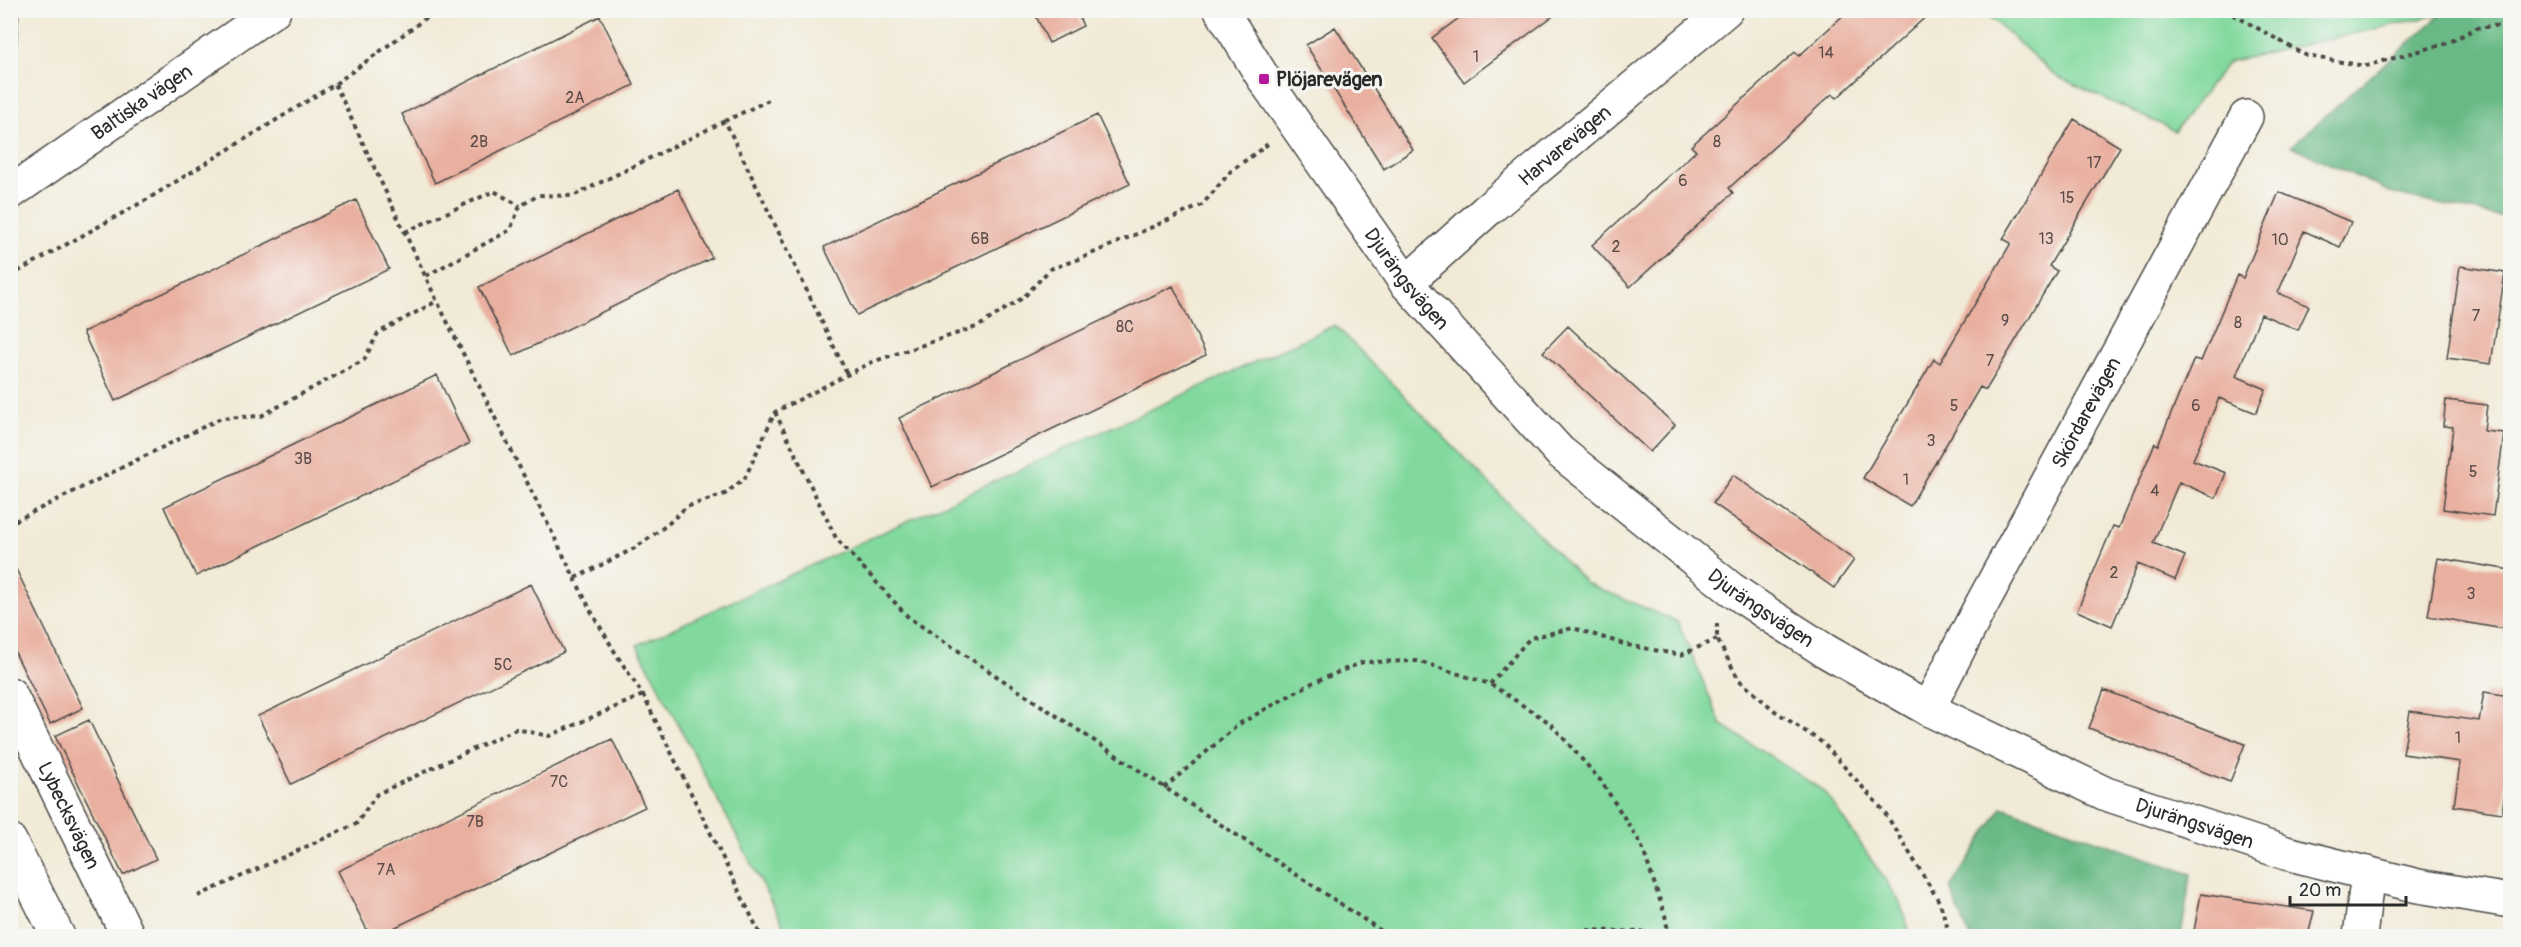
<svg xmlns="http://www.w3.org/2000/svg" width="2521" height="947" font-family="Pangolin,sans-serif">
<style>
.green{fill:#81d99e;stroke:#568264;stroke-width:1.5}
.forest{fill:#68b985;stroke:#4a7258;stroke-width:1.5}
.building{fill:#e9af9f}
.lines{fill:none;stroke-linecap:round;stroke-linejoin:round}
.minor-casing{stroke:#494845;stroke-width:36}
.path{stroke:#494845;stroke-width:4;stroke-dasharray:4.5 4.5;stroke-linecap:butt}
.minor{stroke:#fff;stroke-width:33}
.poi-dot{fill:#b5179e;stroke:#f6f6f2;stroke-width:2}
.labels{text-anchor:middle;stroke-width:6;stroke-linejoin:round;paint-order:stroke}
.number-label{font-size:16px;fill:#5a4c48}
.poi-label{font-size:20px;font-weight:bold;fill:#2b2b2b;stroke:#f6f6f2;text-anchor:start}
.street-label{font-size:20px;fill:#2b2b2b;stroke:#f6f6f2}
</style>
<rect width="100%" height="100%" fill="#f6f6f2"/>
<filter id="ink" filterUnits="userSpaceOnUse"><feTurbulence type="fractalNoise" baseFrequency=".0167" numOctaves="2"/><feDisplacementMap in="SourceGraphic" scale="12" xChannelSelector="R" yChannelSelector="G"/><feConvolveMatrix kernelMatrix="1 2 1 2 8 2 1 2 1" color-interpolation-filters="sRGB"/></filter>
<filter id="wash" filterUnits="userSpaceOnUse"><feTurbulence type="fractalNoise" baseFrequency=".008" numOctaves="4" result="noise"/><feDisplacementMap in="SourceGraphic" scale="24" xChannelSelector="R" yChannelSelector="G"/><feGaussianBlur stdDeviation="1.35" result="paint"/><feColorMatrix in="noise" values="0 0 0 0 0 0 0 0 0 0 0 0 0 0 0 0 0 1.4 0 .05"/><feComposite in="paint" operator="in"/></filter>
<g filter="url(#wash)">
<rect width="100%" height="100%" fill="#f1ead6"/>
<!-- green -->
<path class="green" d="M1983,11H2455L2228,62L2175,131L2056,76Z
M1335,325L1586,583L1678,622L1721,724L1825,792L1899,900L1911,936H789L637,645Z"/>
<!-- forest -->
<path class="forest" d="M2445,11H2510V219L2396,195L2291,146Z
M2002,807L2191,874L2181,936H1969L1950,888Z"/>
<g id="blocks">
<!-- building -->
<path class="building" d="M10,10H19L14,79H10Z
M1033,10H1076L1083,26L1049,43Z
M1470,10H1561L1464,82L1432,38Z
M1849,10H1933L1837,98L1832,94L1729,188L1733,193L1630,287L1592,245L1696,151L1691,146L1795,52L1799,56Z
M600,16L634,85L435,183L402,114Z
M1335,27L1413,150L1384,169L1306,45Z
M1097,115L1130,184L857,315L824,247Z
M2074,119L2120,147L2049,266L2057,271L1986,390L1980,387L1910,506L1863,478L1934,359L1940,363L2011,243L2003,239Z
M678,189L712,258L513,356L479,287Z
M2279,192L2351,222L2340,247L2304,231L2278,293L2309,306L2298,330L2261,314L2236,376L2266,389L2256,413L2219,398L2193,460L2226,473L2216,498L2179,482L2153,543L2185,556L2175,580L2138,564L2112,626L2077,611L2113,526L2119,528L2155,443L2158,445L2194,359L2201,361L2237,275L2243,278Z
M356,200L389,269L115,401L83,332Z
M2460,266L2505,273L2491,364L2447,358Z
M1173,286L1206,355L932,487L899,418Z
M1568,326L1675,425L1650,452L1543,352Z
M437,375L469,444L196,576L164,507Z
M2446,400L2487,405L2484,431L2504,433L2493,516L2443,509L2453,427L2443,426Z
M1733,475L1854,560L1834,588L1713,503Z
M2438,558L2510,570V630L2428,616Z
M16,569L83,708L50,724L10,642V572Z
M531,584L564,652L291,784L258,716Z
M2104,690L2245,744L2230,782L2089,728Z
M2484,692L2510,696V754L2502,813L2454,806L2460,762L2403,754L2410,711L2479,721Z
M89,720L156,859L123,875L55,736Z
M612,739L645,807L377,936H370L338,871Z
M2201,894L2314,911L2308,936H2193Z"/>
</g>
</g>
<g filter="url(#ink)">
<use href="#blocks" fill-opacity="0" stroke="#494845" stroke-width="1.5"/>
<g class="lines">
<defs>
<g id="minor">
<path id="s1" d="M1221,10L1264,79L1406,283L1560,452L1731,589L1771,616L1824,650L1928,709L2106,794L2286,853L2418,886L2510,901"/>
<path id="s2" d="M10,193L274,10"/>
<path id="s3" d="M1406,283L1486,211L1726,10"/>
<path id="s4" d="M10,694L128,936"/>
<path id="s5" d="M1928,709L1976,615L2246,117"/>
<path d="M10,841L58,936"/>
<path d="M2360,936L2368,873"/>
</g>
</defs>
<!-- minor casing -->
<use href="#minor" class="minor-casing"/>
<!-- path -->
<path class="path" d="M2225,10L2307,56L2365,66L2448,43L2476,28L2510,24
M335,84L437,301L591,611L616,654L643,695L761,936
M769,100L725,121L847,374
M405,232L494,191L520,206
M10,276L146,200L335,84L437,10
M426,276L510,230L520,206L539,195L573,196L725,121
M775,412L836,538L909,618L1389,936
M15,521L221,418L261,416L364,360L378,333L437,301
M575,578L635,548L667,525L686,507L725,494L745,478L775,412L872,362L979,326L1024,297L1050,269L1082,258L1202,205L1231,171L1268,144
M1717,623V639L1739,680L1775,711L1823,743L1884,811L1940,903L1950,936
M1490,684L1530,638L1573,628L1627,645L1681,655L1717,639
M1164,788L1239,724L1312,683L1363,662L1418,661L1490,684L1550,723L1601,781L1641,844L1665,915L1669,936
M198,896L356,824L377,794L516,729L549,736L643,695
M1587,930L1668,933"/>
<!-- minor -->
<use href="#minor" class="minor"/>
</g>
</g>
<!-- markers -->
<rect class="poi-dot" x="1258" y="73" width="12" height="12" rx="3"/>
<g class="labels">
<!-- number labels -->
<g class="number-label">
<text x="1826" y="58">14</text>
<text x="1476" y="62">1</text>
<text x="575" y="103">2A</text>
<text x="479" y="147">2B</text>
<text x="1717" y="147">8</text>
<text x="2094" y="168">17</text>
<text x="1683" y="186">6</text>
<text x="2067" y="203">15</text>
<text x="980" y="244">6B</text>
<text x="2046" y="244">13</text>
<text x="2280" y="245">10</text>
<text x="1616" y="252">2</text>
<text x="2476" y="321">7</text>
<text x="2005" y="326">9</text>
<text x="2238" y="328">8</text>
<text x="1125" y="332">8C</text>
<text x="1990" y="366">7</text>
<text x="1954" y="411">5</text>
<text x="2196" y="411">6</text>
<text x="1931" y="446">3</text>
<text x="303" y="464">3B</text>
<text x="2473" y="477">5</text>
<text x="1906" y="485">1</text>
<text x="2155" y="496">4</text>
<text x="2114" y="578">2</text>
<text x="2471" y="599">3</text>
<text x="503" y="670">5C</text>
<text x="2458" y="743">1</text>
<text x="559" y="787">7C</text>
<text x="475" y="827">7B</text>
<text x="386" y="875">7A</text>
</g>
<!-- poi labels -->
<g class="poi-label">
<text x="1276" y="86">Plöjarevägen</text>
</g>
<!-- street labels -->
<g class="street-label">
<text dy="7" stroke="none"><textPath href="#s2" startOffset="160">Baltiska vägen</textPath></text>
<text dy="7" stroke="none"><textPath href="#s3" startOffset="210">Harvarevägen</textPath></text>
<text dy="7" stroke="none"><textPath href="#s1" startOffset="327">Djurängsvägen</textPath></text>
<text dy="7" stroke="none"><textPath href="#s5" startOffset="336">Skördarevägen</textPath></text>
<text dy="7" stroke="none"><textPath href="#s1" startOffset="813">Djurängsvägen</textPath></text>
<text dy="7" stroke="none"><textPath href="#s4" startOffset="135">Lybecksvägen</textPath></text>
<text dy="7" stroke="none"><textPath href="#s1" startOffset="1299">Djurängsvägen</textPath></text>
</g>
</g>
<!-- margin -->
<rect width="2521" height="947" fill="none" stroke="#f6f6f2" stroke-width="36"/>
<!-- scale -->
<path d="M2290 896v9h116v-9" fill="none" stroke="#2b2b2b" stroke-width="3"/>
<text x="2299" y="896" font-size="18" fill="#2b2b2b" stroke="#f6f6f2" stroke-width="4.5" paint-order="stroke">20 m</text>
</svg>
